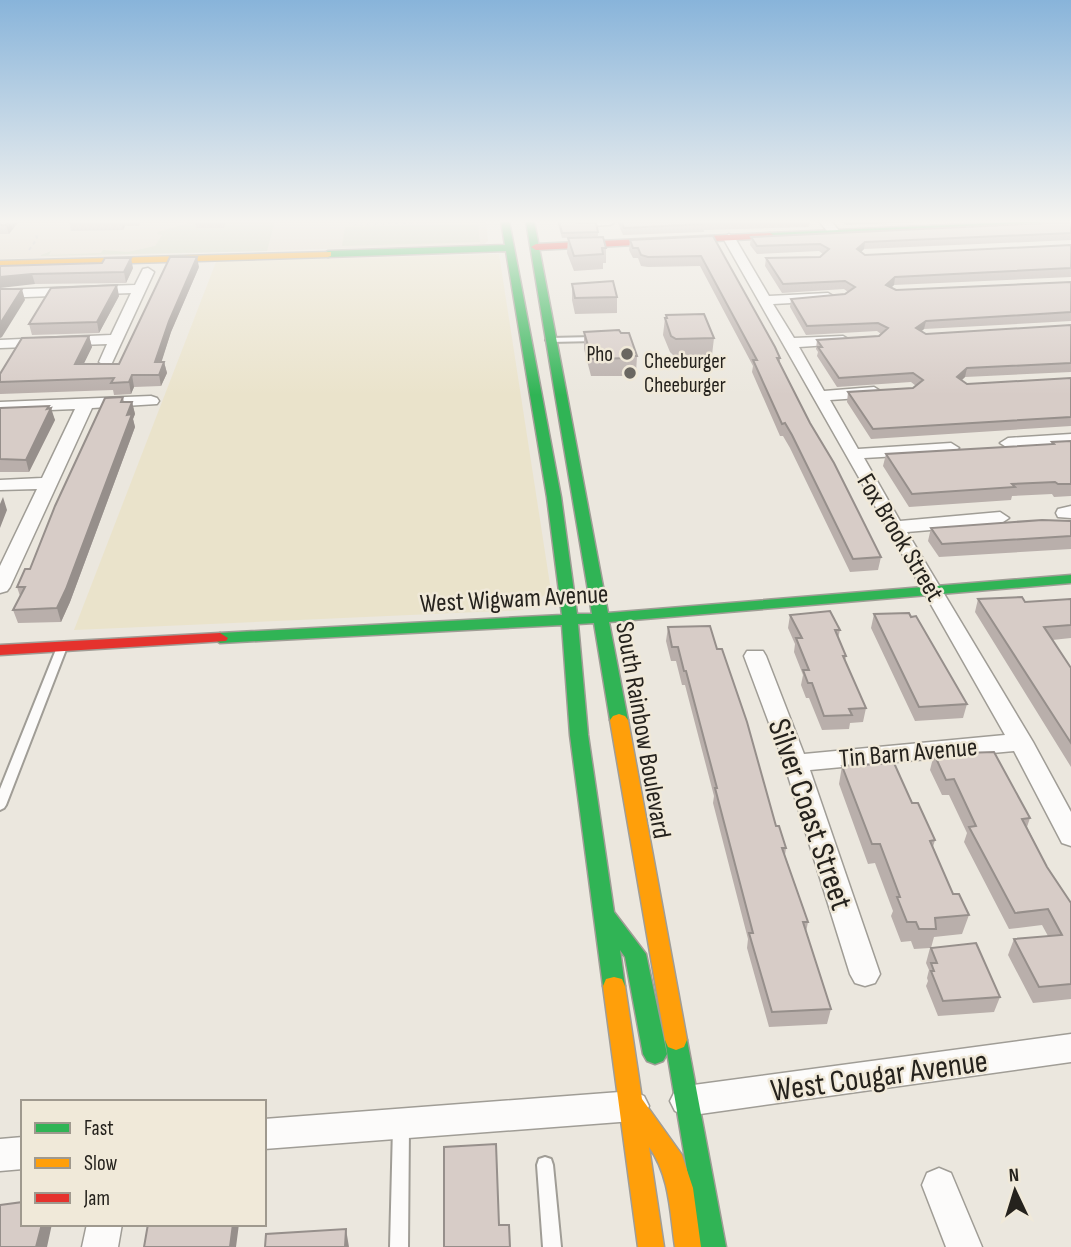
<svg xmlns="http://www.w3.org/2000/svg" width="1071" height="1247" font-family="'Sofia Sans Condensed',sans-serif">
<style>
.education{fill:#e2dacc}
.green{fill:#cdd4bd}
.sand{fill:#eae3cb}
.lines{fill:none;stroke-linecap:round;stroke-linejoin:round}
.lane-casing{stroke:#a09d96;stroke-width:4}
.street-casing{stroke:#a09d96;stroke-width:3}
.fast-casing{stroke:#a09d96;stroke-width:3}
.slow-casing{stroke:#a09d96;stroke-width:3}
.jam-casing{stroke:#a09d96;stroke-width:3}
.path{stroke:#c8c7c4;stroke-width:2;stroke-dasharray:3.5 3.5;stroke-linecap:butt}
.lane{fill:#fcfbfa;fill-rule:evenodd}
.street{fill:#fcfbfa;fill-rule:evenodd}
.fast{fill:#30b455;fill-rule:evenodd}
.slow{fill:#ff9f0a;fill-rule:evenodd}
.jam{fill:#e5322d;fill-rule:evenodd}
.wall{fill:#b9afab}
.shaded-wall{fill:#968f8b}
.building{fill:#d7ccc7;stroke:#968f8b;stroke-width:2}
.poi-dot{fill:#6a6761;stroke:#f0e9d9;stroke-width:2.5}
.labels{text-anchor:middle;stroke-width:5;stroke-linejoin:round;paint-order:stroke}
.far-poi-label{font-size:21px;fill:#25221d;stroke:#f0e9d9;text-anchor:end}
.street-label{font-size:26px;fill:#25221d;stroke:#f0e9d9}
.near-street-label{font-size:32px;fill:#25221d;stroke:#f0e9d9}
</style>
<rect width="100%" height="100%" fill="#ebe7de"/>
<!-- education -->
<path class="education" d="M0,221H486L488,241L484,244L0,259Z"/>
<!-- green -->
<path class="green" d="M195,221H275L267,251L39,256L51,251L49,255L101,253L103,250L128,252L155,246L162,235L157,234L158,232Z
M478,224L480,242L342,246L345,227Z"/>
<!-- sand -->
<path class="sand" d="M499,254L551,591L522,610L74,630L216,262Z"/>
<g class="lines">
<defs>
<path id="lane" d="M593,337H596V341L550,342L546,340L550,338Z
M62,644L67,647L6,805L4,808L0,810V789L57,647Z
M401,1119L407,1122L409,1127L408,1247H390L393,1127L395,1122Z
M545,1157L551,1159L553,1165L561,1247H543L537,1165L539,1159Z"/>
<path id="street" d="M573,221H616L610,225L578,226L574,224Z
M819,221H831L841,233L831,236Z
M729,234L735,238L769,296L828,293L835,297L828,301L773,304L794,338L843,336L850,340L843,344L799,347L824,391L874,387L882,392L874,397L830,400L858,449L951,443L959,448L951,453L864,458L900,521L1000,512L1009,518L1000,524L907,532L1033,742L1071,812V846L1062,843L1014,751L810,770L880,974L875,983L865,986L855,983L850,974L784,763L744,656L747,651H763L766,656L804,754L1005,735L723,238Z
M148,268L154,272L111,365L106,366L99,362L107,344L0,348V340L111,335L131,293L0,298V290L135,285L143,269Z
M151,396L157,398L159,401L157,404L92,408L10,587L7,591L0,593V566L37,489L0,490V480L42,478L75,409L0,412V402Z
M1071,434V444L1008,448L1000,443L1008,438Z
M1071,506V518L1058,517L1056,513L1058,509Z
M1071,1034V1062L686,1116L675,1111L670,1101L675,1091L686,1086Z
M633,1091L644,1096L649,1106L644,1116L633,1121L264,1149V1119Z
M23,1137V1169L0,1171V1139Z
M939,1168L951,1173L982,1247H946L922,1185L927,1173Z
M87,1224H122L118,1247H82Z"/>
<path id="fast" d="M501,221H509L561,497L577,614H592L526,221H534L608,613L1071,575V583L609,622L628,720L625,724H613L610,720L594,623L578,624L588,735L614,912L646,954L667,1054L663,1061L655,1064L647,1061L643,1054L625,957L620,950L625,986L622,993L614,995L606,993L603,986L570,735L562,625L220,643L212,638L220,633L562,615L547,497L506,251L328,257L323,254L328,251L505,245Z
M1042,221H1071V225L770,239L765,236L770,233Z
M676,1030L684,1033L687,1040L726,1247H700L665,1040L668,1033Z"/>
<path id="slow" d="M331,252V256L328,257L0,267V261Z
M619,714L625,716L628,720L687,1040L684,1047L676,1050L668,1047L665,1040L610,720L613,716Z
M614,977L622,979L625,986L642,1099L682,1155L693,1188L701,1247H675C670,1213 670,1176 649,1147L664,1247H638L603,986L606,979Z"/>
<path id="jam" d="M770,233L775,236L773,238L536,250L531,247L536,244Z
M220,633L228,638L226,641L0,655V645Z"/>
</defs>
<!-- lane casing -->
<use href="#lane" class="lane-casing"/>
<!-- street casing -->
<use href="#street" class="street-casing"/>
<!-- fast casing -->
<use href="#fast" class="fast-casing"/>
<!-- slow casing -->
<use href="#slow" class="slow-casing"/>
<!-- jam casing -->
<use href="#jam" class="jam-casing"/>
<!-- path -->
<path class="path" d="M351,221L350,225L473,221
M29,250L37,239L36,232"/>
<!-- lane -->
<use href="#lane" class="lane"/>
<!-- street -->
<use href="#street" class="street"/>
<!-- fast -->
<use href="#fast" class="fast"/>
<!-- slow -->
<use href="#slow" class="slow"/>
<!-- jam -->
<use href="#jam" class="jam"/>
</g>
<!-- wall -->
<path class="wall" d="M0,221H19L9,234H0Z
M69,221H141L139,226H125L123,230L71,231Z
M195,221H226L224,228H196Z
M557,221H574L577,223L598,232V236L562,238Z
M617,221H810L809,227L704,230V232L623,235Z
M841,221H940L846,225Z
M1071,222V240L864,249L861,252L865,255L1071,245V277L894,285L891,288L896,290L1071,282V321L924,329L921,331L926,334L1071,325V372L965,377L962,380L967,384L1071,378V426L871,439L847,402L848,392L913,388L916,386L911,382L837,387L817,356L818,352L816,349L817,340L879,336L881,334L877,331L806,335L790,307L791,299L845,294L848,292L844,289L782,293L765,266L766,258L820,257L823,254L819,251L757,254L750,245L751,237Z
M713,236L780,358V363L810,423L881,557L878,570L850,572L790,448L783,436H780L752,372L753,366L700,266L648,267L641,266L638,258H633L629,250L630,240Z
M568,238L606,248V263H603V269L574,271L567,253Z
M0,266L133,268L126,283L35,284Z
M199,267L171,332L161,362H164L167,373L161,386L134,387L131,394L114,395L113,390L0,394V374L89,336L92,347L83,364H119Z
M572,284L617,297V313L575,314L572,300Z
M119,296L99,333L32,335L29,324Z
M666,315L714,338L712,355L674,356L670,352L663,335L665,318H666Z
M584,332L621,333L637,356L636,373H629V376H591L584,349Z
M123,397L124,402H132L135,414L133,419L135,427L70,602L61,622L18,623L13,610L20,596L17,587L30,569Z
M0,408H49L55,420L29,472H0Z
M1071,441V496L1054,497L1052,494L1012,496L1011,500L909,507L883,466L886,454L1051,444L1052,442Z
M1071,521V549L939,557L928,541L931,528Z
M978,599L1025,602L1071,599V638L1052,640L1071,668V767L975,612Z
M874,614L967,704L963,718L915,721L871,628Z
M790,615L840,630L838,638L846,656L845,661L866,708L863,722L850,723L849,729L822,730L809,698H806L801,685L803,675L794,652L795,644L788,628Z
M668,627L717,649L776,826L786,848L785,855L808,922L806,932L831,1009L827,1024L769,1027L747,948L748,939L713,803L714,796L685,685H682L676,661H671L666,641Z
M934,754L1030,818L1027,827L1047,867L1071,903V999L1033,1003L1008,955L1014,939L1048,936L1042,925L1009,929L964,842L967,833L949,795H942L930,770Z
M842,766L912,803L935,840L933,847L953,894L969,915L962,934L934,937L931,948L1000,997L994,1012L938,1016L926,986L928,981L927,978L929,970L926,963L930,948L914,949L911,941L901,942L891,916L893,911L875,863L868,864L839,784Z"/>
<!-- shaded-wall -->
<path class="shaded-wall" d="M10,221H19L9,234L6,225Z
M121,221H124L125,226L123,230Z
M865,242L864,249L856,257L857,249Z
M197,257L199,267L171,332L158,373L155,362L169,321Z
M131,258L133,268L126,283L124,272Z
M32,274L35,284L0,288V277Z
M895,277L894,285L885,293L886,285Z
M117,285L119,296L99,333L97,322Z
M22,289L25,300L2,337L0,338V324Z
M926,321L924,329L915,337L916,328Z
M89,336L92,347L78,376L75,364Z
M164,362L167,373L161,386L159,375Z
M967,368L965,377L955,386L957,377Z
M132,375L134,387L131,394L129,382Z
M132,402L135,414L133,419L135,427L70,602L61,622L57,608Z
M49,406L50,411L51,408L55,420L29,472L26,460Z
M3,497L7,510L0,528V504Z
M42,1224H52L47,1247H36Z
M233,1224H239L236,1247H230Z
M346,1229L349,1247H345Z"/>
<!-- building -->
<path class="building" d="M0,221H10L6,225H0Z
M559,221H574L577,223H596L598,232L562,233Z
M621,221H756L703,222L704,224L624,228Z
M1071,222V233L865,242L857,249L865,255L1071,245V268L895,277L886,285L896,290L1071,282V312L926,321L916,328L926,334L1071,325V363L967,368L957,377L967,384L1071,378V417L873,429L848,392L913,388L923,380L913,373L839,378L818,347H822L817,340L879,336L888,328L878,323L807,326L791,299L845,294L855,287L845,281L783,284L766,258L820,257L829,249L820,244L757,246L751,237Z
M713,236L775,347L780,358H777L810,423L834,463L881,557L853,559L792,435L785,423L782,424L753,360H757L701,256L648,257L641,255L638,248H633L630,240Z
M603,237L606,248H602L603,254L574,256L568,238Z
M170,257H197L169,321L155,362H164L159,375H132L129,382L111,383L114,378L0,382V374L22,338L89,336L75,364H119Z
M105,258H131L124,272L32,274L0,277V266L102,263Z
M613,281L617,297L575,298L572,284Z
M117,285L97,322L29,324L51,288Z
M0,289H22L0,324Z
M704,314L714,338L676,339L671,336L665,318H667L666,315Z
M619,330L621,333H629L637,356H629L630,358L592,359L584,332Z
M123,397L121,402H132L127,415L132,414L66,589L57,608L13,610L25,587H17L25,569H30L55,506L105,398Z
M49,406L47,409L51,408L26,460L0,459V408Z
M1071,441V484H1058L1055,482L1012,484L1015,487L912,494L886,454L1054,444L1052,442Z
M1042,520L1071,521V536L942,544L931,528Z
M1022,597L1025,602L1071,599V625L1044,627L1071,668V743L978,599Z
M830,611L840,630H835L846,656H843L866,708L849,709L852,715L824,716L812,683H808L803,670H809L796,638H802L790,615Z
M909,613L911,617L916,616L967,704L919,707L874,614Z
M710,626L717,649H722L747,722L776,826H779L786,848H782L808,922H803L831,1009L772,1012L749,933H753L715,788H717L686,671H684L678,647H672L668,627Z
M994,752L1030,818L1022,819L1047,867L1071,903V984L1039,987L1014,939L1062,935L1048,909L1015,913L969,827L976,826L954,779L946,780L934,754Z
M894,763L912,803H918L935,840L930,841L953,894H959L969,915L935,918L936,929H919L916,922H907L897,897H900L880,844H872L842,766Z
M976,943L1000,997L943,1001L931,971H934L931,963H937L931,948Z
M496,1144L499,1225H509L510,1247H444V1147Z
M23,1202V1224H42L36,1247H0V1205Z
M148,1224H233L230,1247H144Z
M346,1229L345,1247H265L266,1234Z"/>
<!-- sky -->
<linearGradient id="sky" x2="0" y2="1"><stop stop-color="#88b4da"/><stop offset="0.56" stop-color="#f6f4f0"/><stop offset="1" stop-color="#f6f4f0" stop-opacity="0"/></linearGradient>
<rect width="1071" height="395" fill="url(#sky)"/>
<!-- markers -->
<g class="poi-dot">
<circle cx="627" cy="354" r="7"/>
<circle cx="630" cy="373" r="7"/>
</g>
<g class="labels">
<!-- far-poi labels -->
<g class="far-poi-label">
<text x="613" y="361">Pho</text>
<text x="644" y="368" text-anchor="start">Cheeburger<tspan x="644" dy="24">Cheeburger</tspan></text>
</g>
<!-- street labels -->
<g class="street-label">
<text transform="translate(901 537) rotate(59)" y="9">Fox Brook Street</text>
<text transform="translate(514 598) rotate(-3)" y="9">West Wigwam Avenue</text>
<text transform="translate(644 730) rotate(80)" y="9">South Rainbow Boulevard</text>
<text transform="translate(908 752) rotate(-5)" y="9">Tin Barn Avenue</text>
</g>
<!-- near-street labels -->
<g class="near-street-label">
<text transform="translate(811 814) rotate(71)" y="11">Silver Coast Street</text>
<text transform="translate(879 1075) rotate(-8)" y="11">West Cougar Avenue</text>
</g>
</g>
<!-- legend -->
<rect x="21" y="1100" width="245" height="126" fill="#f0e9d9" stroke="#9f998e" stroke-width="2"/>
<rect x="35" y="1123" width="35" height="10" fill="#30b455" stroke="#9f998e" stroke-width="2"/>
<text x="84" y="1135" font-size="21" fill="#25221d">Fast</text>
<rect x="35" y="1158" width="35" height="10" fill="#ff9f0a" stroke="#9f998e" stroke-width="2"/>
<text x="84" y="1170" font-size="21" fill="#25221d">Slow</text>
<rect x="35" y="1193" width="35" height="10" fill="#e5322d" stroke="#9f998e" stroke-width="2"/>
<text x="84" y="1205" font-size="21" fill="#25221d">Jam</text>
<!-- north arrow -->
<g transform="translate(1015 1191) rotate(356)" stroke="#f0e9d9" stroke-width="5" paint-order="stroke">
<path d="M0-5L12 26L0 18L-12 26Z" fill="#25221d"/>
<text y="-10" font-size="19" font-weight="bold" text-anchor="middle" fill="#25221d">N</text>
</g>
</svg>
